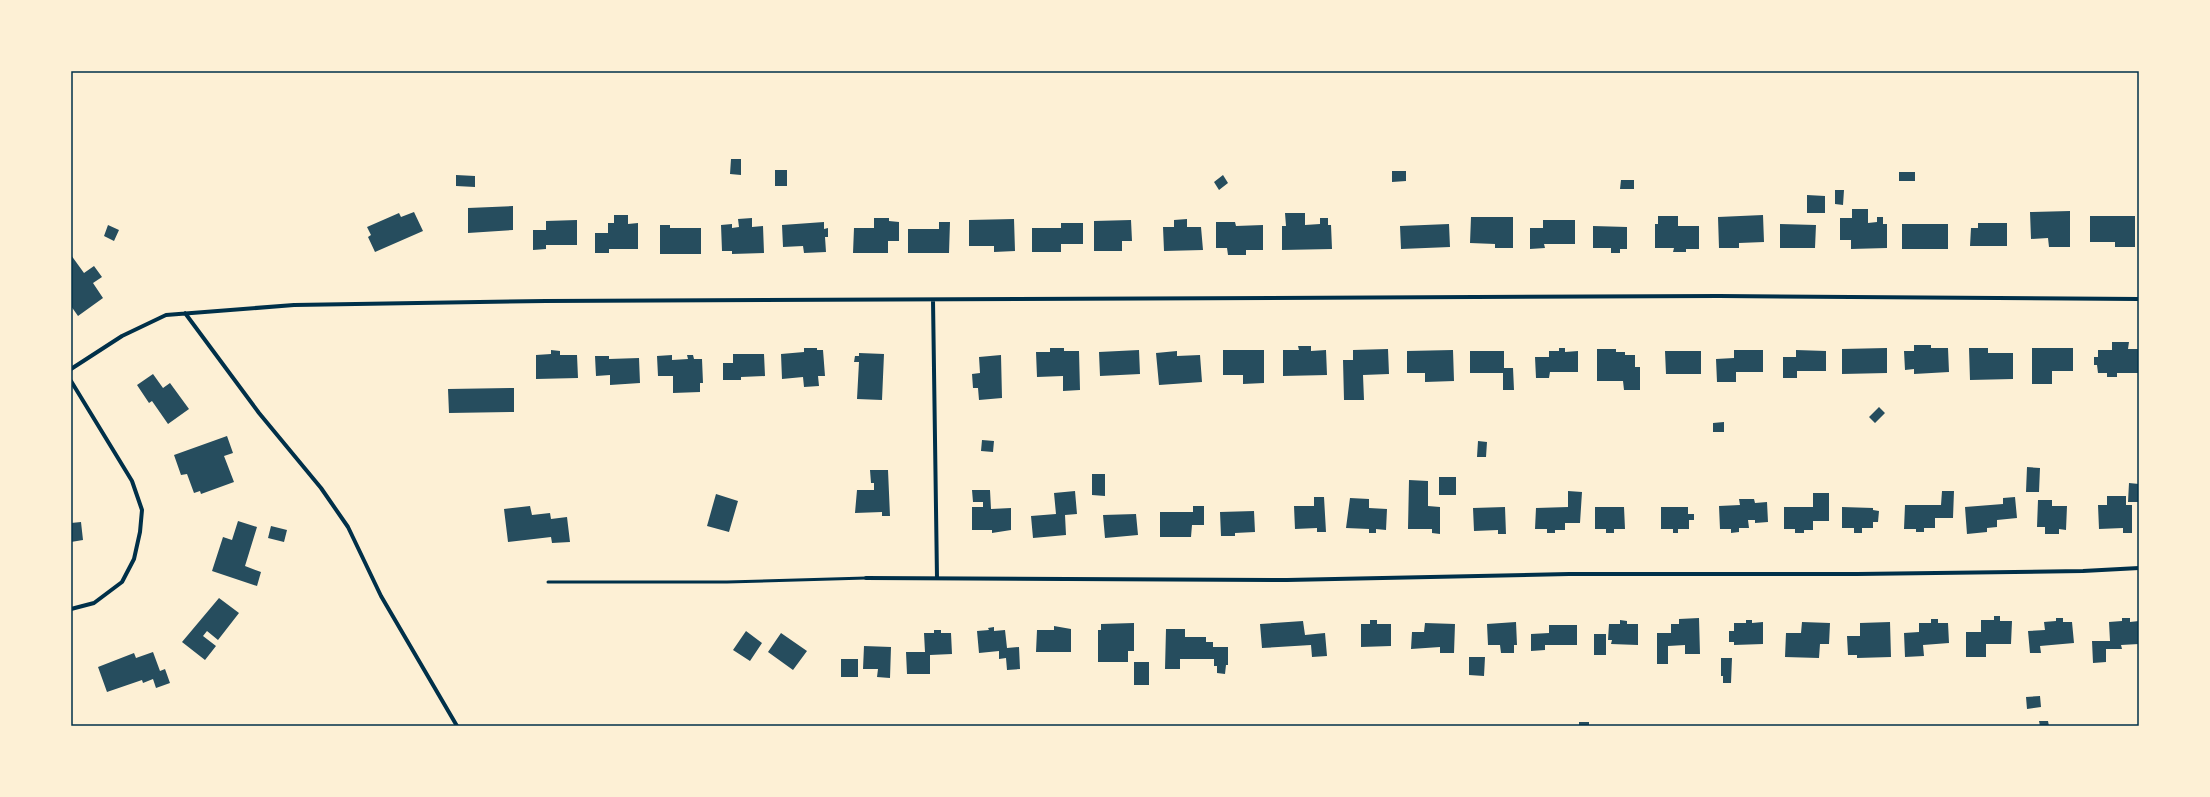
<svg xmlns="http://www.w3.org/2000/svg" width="2210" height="797" font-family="'Noto Sans',sans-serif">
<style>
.building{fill:#264d5e}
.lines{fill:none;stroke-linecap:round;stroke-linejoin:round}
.service{stroke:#003049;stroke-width:3}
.minor{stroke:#003049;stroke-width:4}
.neatline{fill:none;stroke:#003049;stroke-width:1.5}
</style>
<rect width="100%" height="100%" fill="#fdf0d5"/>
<!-- building -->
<path class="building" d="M731,159H741V175L730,174Z
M775,170H787V186H775Z
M1392,171H1406V181L1392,182Z
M1899,172H1915V181H1899Z
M456,175L475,176V187L456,186Z
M1223,175L1228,183L1219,190L1214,182Z
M1621,180H1634V189H1620Z
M1835,190H1844L1843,205L1835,204Z
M1807,195L1825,196V213H1807Z
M513,206V230L468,233V208Z
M1852,209H1868V223L1877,222V217H1883V224H1887V248L1851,249V240H1840V218H1852Z
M2070,211V247H2049L2048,238L2031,239L2030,212Z
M414,212L423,231L375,252L368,237L371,235L367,227L399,213L401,217Z
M1285,213H1305V225L1320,224V218H1328V225H1331L1332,249L1282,250V226H1286Z
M614,215H628V224L638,223V249H609V253H595V233H608V223H614Z
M1763,215L1764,242L1739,243V248H1719L1718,217Z
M1658,216H1678V226H1699V249H1686V252H1673L1674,248H1655V224H1658Z
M2090,216H2135V247H2115V242H2090Z
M1471,217H1513V248H1495V244L1470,243Z
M752,218V227L763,226L764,253L732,254V251H722L721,225L732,224V228L739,227L738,219Z
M874,218H889V221L899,222V241H888V253H853L854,228H874Z
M1014,219L1015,251L994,252V246H969V220Z
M1187,219V227H1201L1203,250L1164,251L1163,227H1174V220Z
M577,220V245H546V249L533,250V230H546V221Z
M1131,220L1132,241H1122V251H1094V221Z
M1543,220H1575V244H1544L1545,248L1530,249V228H1543Z
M824,222V229L828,228V237H825L826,252L804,253L803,246L783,247L782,225Z
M939,222H950L949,253H908V229H939Z
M1216,222H1235L1236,226L1263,225V250H1246V255H1228L1227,248H1216Z
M1061,223H1083V244H1061V252H1032V228H1061Z
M1978,223H2007V246H1970L1971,228H1978Z
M1449,224L1450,247L1401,249L1400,226Z
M1780,224L1816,225L1815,248H1780Z
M1902,224H1948V249H1902Z
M108,225L119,230L114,241L104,236Z
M660,225H670V228H701V254H660Z
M1593,226L1627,227V249H1620V253H1611V248H1593Z
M71,255L84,273L94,266L102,277L93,283L103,298L78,316L71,306Z
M2112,342H2129L2128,349H2139V373H2117V377H2107V373H2098L2097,365H2094V357H2098V350H2112Z
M1914,345H1931V348H1948L1949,372L1914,374V369L1905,370L1904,351H1914Z
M1298,346H1311V351L1326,350L1327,375L1283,376V350H1299Z
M804,348H817V350H823L825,376H818L819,386L804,387L803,377L782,379L781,354L804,352Z
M1050,348H1064V351H1079L1080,390L1063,391V376L1037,377L1036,352H1050Z
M1559,348H1565V352L1578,351V372H1550L1549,378H1536L1535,357H1549V351H1559Z
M1887,348V373L1842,374V349Z
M1969,348H1988V353H2013V379L1970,380Z
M2032,348H2073V371H2052V384H2032Z
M1388,349L1389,374L1363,375L1364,400H1344L1343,360H1353V350Z
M1597,349H1616V352H1625V355H1635V367H1640V390H1624L1623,381H1597Z
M551,350L560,351V355H577L578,378L536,379V355L551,354Z
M1139,350L1140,374L1100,376L1099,352Z
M1223,350H1264V383L1243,384V375H1223Z
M1453,350L1454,381L1425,382V373H1407V351Z
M1734,350H1763V372H1736V382H1717L1716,359L1734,358Z
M1796,350L1826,351V371H1797V378H1783V357H1796Z
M1177,351V356L1200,355L1202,382L1159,385L1156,353Z
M1470,351H1504V368H1513L1514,390H1503V373H1470Z
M1665,351H1701V374H1666Z
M859,353L884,354L882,400L857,399L859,362H854L855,356H859Z
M733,354H764L765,376L741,377V380H723V363H733Z
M672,355V360L688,359L687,355H693L694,359H702L703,383H700V392L673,393V376H658L657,356Z
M1001,355L1002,398L979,400L978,388H973L972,374L980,373L979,357Z
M595,356H609V359L639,358L640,383L610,385V375L596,376Z
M153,374L163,388L170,383L189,409L168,424L152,401L149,403L137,385Z
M514,388V412L449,413L448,389Z
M1879,407L1885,413L1875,423L1869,417Z
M1724,422V432H1713V423Z
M227,436L233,453L224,456L234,482L201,494L200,491L194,493L187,474L181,475L174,455Z
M982,440L994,441L993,452L981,451Z
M1478,441L1487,442L1486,457H1477Z
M2027,467L2040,468L2039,492H2026Z
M870,470H888L890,516H882V512L855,513L857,490H874V483H871Z
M1092,474H1105V496L1092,495Z
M1439,477H1456V495H1439Z
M1409,480L1428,481V506L1440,507V534L1432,533V529H1408Z
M2129,483L2139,484V502H2128Z
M972,490H990L991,509L1011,508V530L992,533V530H972V507H983V502H973Z
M1075,491L1077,514L1065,515L1066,535L1033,538L1031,516L1056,514L1054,493Z
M1568,491L1582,492L1580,523H1565V530H1555V533H1547V529H1535L1536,508L1568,507Z
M1942,491H1954L1953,518H1935V528H1924V532H1916V529H1904L1905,505H1941Z
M1813,493H1829V521H1813V530H1804V533H1795V529H1784V507H1813Z
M716,494L738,501L729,532L707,526Z
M2107,496H2126V505H2132V533H2123V528L2099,529L2098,505H2107Z
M1314,497H1324L1326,532H1317V528L1295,529L1294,506H1314Z
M2015,497L2017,518L1997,520V527L1987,528V532L1967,534L1965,507L2003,504V498Z
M1350,498L1369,499V508L1387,509L1386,530L1376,529V533H1369V529L1346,528Z
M1739,499H1754L1755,503L1767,502L1768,522L1755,523V520H1748L1749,528H1739V532L1731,533V529H1720L1719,506L1740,505Z
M2038,500H2052V506H2067L2066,530L2059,529V534H2045V527H2037Z
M530,506L532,515L550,513L551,519L567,517L570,542L552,543L551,537L508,542L504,509Z
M1193,506H1204V525H1192L1191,537H1160V512H1193Z
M1505,507L1506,534H1498V530L1474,531L1473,508Z
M1595,507H1624L1625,529H1614V533H1606V529H1595Z
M1661,507H1688V514H1694V520H1689V529H1678V533H1673V529H1661Z
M1842,507L1873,508V510L1879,511L1878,522H1873V528H1862V533H1854V528H1842Z
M1254,511L1255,532L1235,533V536H1221L1220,512Z
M1136,514L1138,535L1105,538L1103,515Z
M238,521L257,527L245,566L261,572L257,586L212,571L223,537L232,540Z
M81,522L83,540L71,542V523Z
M271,526L287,530L284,542L268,538Z
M219,598L239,613L218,640L207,631L203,636L216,646L205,660L182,642Z
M1994,616H2000V621H2012L2011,644H1986V657H1966V632H1981V620H1994Z
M1699,618L1700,654H1685V645L1668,646V664H1657V633H1671V624H1679V619Z
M2056,618H2063V622H2072L2074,643L2040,646L2041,653H2030L2028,631L2045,630L2044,622L2056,621Z
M2122,618H2130V622L2139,621V644L2121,645L2122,649H2106V662L2093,663L2092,641H2110L2109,622L2122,621Z
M1931,619H1938V623H1948L1949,643L1923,645L1924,656L1905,657L1904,633L1919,632V623H1931Z
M1370,620H1377V624H1391V646L1361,647V624H1370Z
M1620,620L1627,621V624H1638V645L1611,644L1612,640H1608L1609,624H1620Z
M1746,620H1752V623L1763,622V644L1734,645V642H1729V631H1734V623H1746Z
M1303,621L1305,635L1325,633L1327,656L1312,657L1311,645L1262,648L1260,624Z
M1516,622L1517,645H1514V653H1501L1500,645H1488L1487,624Z
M1802,622L1830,623L1829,644H1820L1819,658L1785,657L1786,633H1801Z
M1890,622L1891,657L1857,658V655H1848L1847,636H1860V623Z
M1134,623V651H1128V662H1098V630H1101V624Z
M1425,623L1455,624L1454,653H1440V647L1411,649L1412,632H1424Z
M1549,625H1577V645H1545V650L1531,651V634L1549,633Z
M1054,626L1071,629V652H1036L1037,630H1054Z
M994,627V631L1005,630L1007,648L1019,647L1020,669L1007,670L1006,658L999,659V651L979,653L977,631L989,630L988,628Z
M1166,629H1185V637H1206V642H1213V647H1228V665H1226L1225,674L1217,673V666H1214V659H1180V669H1165Z
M934,630H941V633H951L952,654L930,655V674H907L906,652H925L924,633H934Z
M746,631L762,643L750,661L733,650Z
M781,633L807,651L793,670L768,652Z
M1594,634H1606V655H1594Z
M864,646L891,647L890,678L877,677L878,669H863Z
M153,652L160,671L165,669L170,683L156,688L153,679L143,683L142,680L107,692L98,667L134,653L136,658Z
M1469,657H1485L1484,676L1469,675Z
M1721,658H1732L1731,683H1723V676H1721Z
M841,659H858V677H841Z
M1134,662H1149V685H1134Z
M2040,696L2041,707L2027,709L2026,697Z
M2039,721H2048L2049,726H2040Z
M1579,722H1589V726H1579Z"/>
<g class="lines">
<!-- service -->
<path class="service" d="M548,582H727L866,578"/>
<!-- minor -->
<path class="minor" d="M933,300L937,578
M185,313L259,413L321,488L348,527L381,596L457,726
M71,369L122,336L166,315L294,305L546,301L1719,296L2139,299
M71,381L132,481L142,510L140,532L134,559L122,582L94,603L71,609
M866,578L1287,580L1569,574H1857L2083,571L2139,568"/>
</g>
<!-- border -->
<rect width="2210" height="797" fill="none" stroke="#fdf0d5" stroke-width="144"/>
<rect x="72" y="72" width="2066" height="653" class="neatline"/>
</svg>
